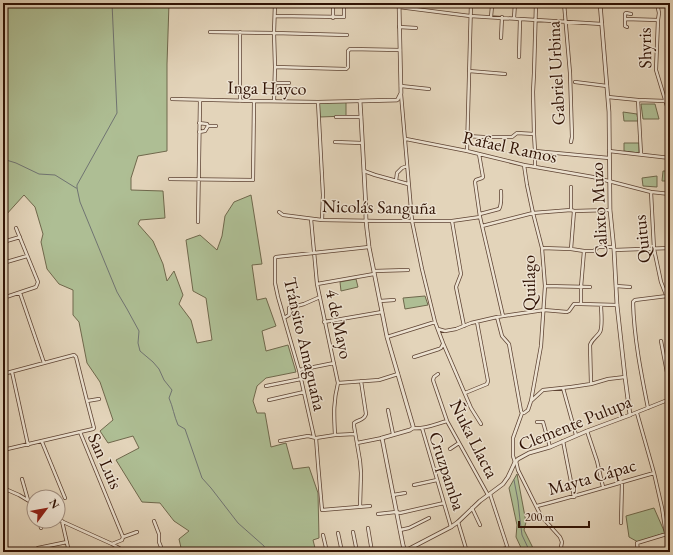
<svg xmlns="http://www.w3.org/2000/svg" width="673" height="555" font-family="'EB Garamond',serif">
<style>
.green{fill:#aebe94;stroke:#6f684c}
.lines{fill:none;stroke-linecap:round;stroke-linejoin:round}
.stream{stroke:#707472;stroke-width:1}
.minor-casing{stroke:#5d4232;stroke-width:4}
.tertiary-casing{stroke:#5d4232;stroke-width:4.5}
.minor{stroke:#ede3d2;stroke-width:2.5}
.tertiary{stroke:#ede3d2;stroke-width:3}
.labels{text-anchor:middle;stroke-width:3;stroke-linejoin:round;paint-order:stroke}
.street-label{font-size:18px;fill:#301204;stroke:#ede3d2}
</style>
<rect width="100%" height="100%" fill="#e3d4ba"/>
<filter id="stains"><feTurbulence type="fractalNoise" baseFrequency=".005" numOctaves="4"/><feColorMatrix values="0 0 0 0 .2 0 0 0 0 .09 0 0 0 0 .02 0 0 0 .5 -.17"/></filter>
<radialGradient id="worn" r=".72"><stop offset=".6" stop-color="#630" stop-opacity="0"/><stop offset="1" stop-color="#630" stop-opacity=".3"/></radialGradient>
<!-- green -->
<path class="green" d="M3,3H169L167,64V151L138,156L131,178V190L163,191L165,218L140,220L138,224L153,241L163,264L167,281L174,271L183,295L179,304L191,320L197,343L212,340L206,298L193,291L186,240L200,235L217,250L222,236L225,216L234,202L251,195L262,264L252,265L257,300L266,298L276,326L262,331L266,351L288,345L296,372L266,378L257,386L253,401L257,413H265L271,447L286,443L293,469L309,467L318,493L319,538L313,540L316,552H182L179,539L189,531L174,521L160,503L142,502L116,460L139,448L133,436L108,443L100,431L113,420L100,382L87,363L79,322L73,315V290L59,284L47,269L41,242L43,234L35,207L24,195L5,216L3,215Z
M346,102V116L320,117L319,103Z
M641,104H655L659,119H643Z
M623,112L637,114L638,121H624Z
M624,143H639V153L624,151Z
M663,171H670V181H662Z
M657,176V187L643,186L642,178Z
M356,279L358,287L341,291L340,282Z
M425,296L428,305L405,309L403,298Z
M517,474L526,522L524,530L535,552H523L516,537L517,525L509,488Z
M654,508L665,533L638,542L629,537L626,516Z"/>
<g class="lines">
<!-- stream -->
<path class="stream" d="M3,159L16,163L39,174L55,175L76,188
M77,188L80,202L117,292L127,309L139,331L138,343L140,351L153,362L159,369L164,380L172,390L169,398C173,407 174,416 178,425L185,429L202,478L211,488L238,523L264,546L267,552
M77,188V185L117,113L112,3
M514,480L518,501L520,520L522,535L530,552"/>
<defs>
<path id="minor" d="M564,3L570,73L572,137L571,142
M657,3L659,13L658,20L656,70L670,116
M399,7L470,16L602,24
M275,16L344,17V4
M491,17L492,6
M333,18V3
M514,18L515,3
M625,19L658,20
M399,27L416,28
M627,27L625,26V14L626,13L631,14
M210,32L274,33L347,35
M501,38L502,17
M519,57L520,19
M275,67L346,69L348,67V51L350,49L400,50
M469,71L505,74
M575,82L607,86
M274,83H289
M401,86L429,89
M401,94L412,221L422,269L435,322L443,343L471,408L481,424
M608,97L638,100L665,101
M172,99L254,101L318,102L360,101
M638,100L641,154
M240,101V32
M274,101L275,67L274,33L275,3
M318,102L323,195L322,220
M336,117H361
M199,123L207,124L208,126
M199,132L205,131L208,126H216
M467,136L483,137H512L517,133L534,134
M406,139L467,151L524,165L593,177L651,192L670,194
M335,142L362,143
M467,151L471,3
M535,151L609,158
M609,151L670,158
M479,154L483,177L482,178L476,180L475,182L480,217L503,316
M524,165L527,185L533,213L542,248L545,286L541,346L531,401
M535,166V151L534,134L533,92L534,73L536,3
M364,171L375,175L408,184
M170,179L253,180L254,101
M396,181L397,173L402,168L407,166
M651,192L654,249L661,282L670,305
M571,210V187
M279,212L283,215L322,220L378,221H452L480,217
M480,214L499,209C502,205 501,196 501,191
M311,219L317,284L338,383C333,403 334,415 335,435
M452,221L461,274L456,287L464,326
M198,222L200,100
M482,226L533,213L571,210L574,211L610,210
M3,242L20,237
M542,248L571,249L584,251H594L598,247H613
M571,249L574,211
M614,250L670,248
M3,263L27,256
M374,271L408,270
M317,284L374,274
M545,286L590,287
M616,286L630,287
M20,293L44,363
M3,298L36,287L38,282L16,228
M380,301L394,300
M581,304V287L584,251
M601,305C601,312 603,326 600,332C597,337 592,339 590,345L591,384L608,379L625,377
M497,317L502,336L509,344L521,411L522,413
M284,318L289,315V308L304,304L320,297
M324,322L382,312
M438,329L445,331L456,329L471,323L497,317L544,310L567,312L569,311L574,304H581L617,305
M387,337L435,322
M661,341L670,388
M414,357L439,349L441,348L443,344
M299,370L334,363
M12,372L28,445
M3,374L44,363L74,355L76,357L87,401L99,399
M438,374L434,377L433,380L447,421L488,495
M338,383L379,380L398,374
M266,386L301,379
M563,388L576,435
M465,393L487,384L488,381L477,322
M269,400L304,392
M648,408C641,373 634,338 633,302L635,300L667,296
M388,410L393,434
M522,413H524L528,410L531,401L543,390L571,387L591,384
M637,413L654,473L662,508L666,534
M630,415L670,399
M537,422H543L550,447
M413,428C423,430 436,424 447,421
M422,428L451,527
M563,428L573,425
M587,431L597,461L603,487
M80,432L93,429L94,428L87,401
M314,437L299,370L278,297L275,283V258L276,257L369,247
M316,438L318,464L322,510L370,506
M280,441L308,436L316,438L335,435L355,434
M563,441L574,497
M42,442L65,498
M357,443L382,438
M450,449L459,443
M3,450L80,432L123,537L122,540L112,544
M516,461L518,470L541,516L560,537L562,542L560,552
M515,462L513,456V438L522,413
M22,479L28,500
M414,485L437,480
M3,488L19,495L34,504
M490,494L509,552
M393,495L405,493
M537,506C576,496 615,484 654,473
M360,507L361,473L360,461L354,426V423C359,419 364,421 366,414L361,381
M472,508L480,525
M378,514L396,512L400,513L444,503
M58,518L61,521L112,544L126,552
M39,521L41,528
M62,521L69,552
M154,521L159,534V542L163,552
M458,522L467,552
M621,523L622,482
M368,528L372,552
M400,530L409,528L429,518
M353,532L357,552
M338,533L342,552
M323,535L327,552
M123,537L137,532
M38,548L67,542
M8,551V552
M493,552L507,548
M638,552L637,543L670,533"/>
<path id="tertiary" d="M399,3L401,93L398,99L397,100L360,101L361,117L366,209C365,222 368,234 369,247L387,337L413,426V428L410,430L382,438L392,489L403,545L405,551L451,527L458,522L480,501L503,484L508,477L515,462L518,459L529,453L550,447L587,431L630,415L625,377L617,305L614,250L610,210L609,112L600,3"/>
</defs>
<!-- minor casing -->
<use href="#minor" class="minor-casing"/>
<!-- tertiary casing -->
<use href="#tertiary" class="tertiary-casing"/>
<!-- minor -->
<use href="#minor" class="minor"/>
<!-- tertiary -->
<use href="#tertiary" class="tertiary"/>
</g>
<g class="labels">
<!-- street labels -->
<g class="street-label">
<text transform="translate(645 48) rotate(-91)" y="6">Shyris</text>
<text transform="translate(556 73) rotate(-93)" y="6">Gabriel Urbina</text>
<text transform="translate(267 88) rotate(1)" y="6">Inga Hayco</text>
<text transform="translate(510 147) rotate(12)" y="6">Rafael Ramos</text>
<text transform="translate(379 207) rotate(1)" y="6">Nicolás Sanguña</text>
<text transform="translate(599 210) rotate(-93)" y="6">Calixto Muzo</text>
<text transform="translate(642 239) rotate(-96)" y="6">Quitus</text>
<text transform="translate(529 283) rotate(-91)" y="6">Quilago</text>
<text transform="translate(339 324) rotate(78)" y="6">4 de Mayo</text>
<text transform="translate(305 344) rotate(77)" y="6">Tránsito Amaguaña</text>
<text transform="translate(575 423) rotate(-22)" y="6">Clemente Pulupa</text>
<text transform="translate(474 439) rotate(63)" y="6">Ñuka Llacta</text>
<text transform="translate(105 461) rotate(66)" y="6">San Luis</text>
<text transform="translate(447 471) rotate(72)" y="6">Cruzpamba</text>
<text transform="translate(592 477) rotate(-16)" y="6">Mayta Cápac</text>
</g>
</g>
<!-- margin -->
<rect width="673" height="555" fill="none" stroke="#e3d4ba" stroke-width="16"/>
<rect x="4" y="4" width="665" height="547" fill="none" stroke="#301204" stroke-width="2"/>
<rect x="8" y="8" width="657" height="539" fill="none" stroke="#301204"/>
<!-- north arrow -->
<g transform="translate(46 509) rotate(58)"><circle r="19" fill="#ede3d2" stroke="#a18f80"/>
<path d="M0-3L7 15L0 10L-7 15Z" fill="#8f2418"/>
<text y="-6" font-size="11" font-weight="bold" text-anchor="middle" fill="#301204">N</text>
</g>
<!-- scale -->
<path d="M519 521v6h70v-6" fill="none" stroke="#301204" stroke-width="2"/>
<text x="525" y="521" font-size="12" fill="#301204" stroke="#ede3d2" stroke-width="3" paint-order="stroke">200 m</text>
<rect width="100%" height="100%" filter="url(#stains)"/>
<rect width="100%" height="100%" fill="url(#worn)"/>
</svg>
